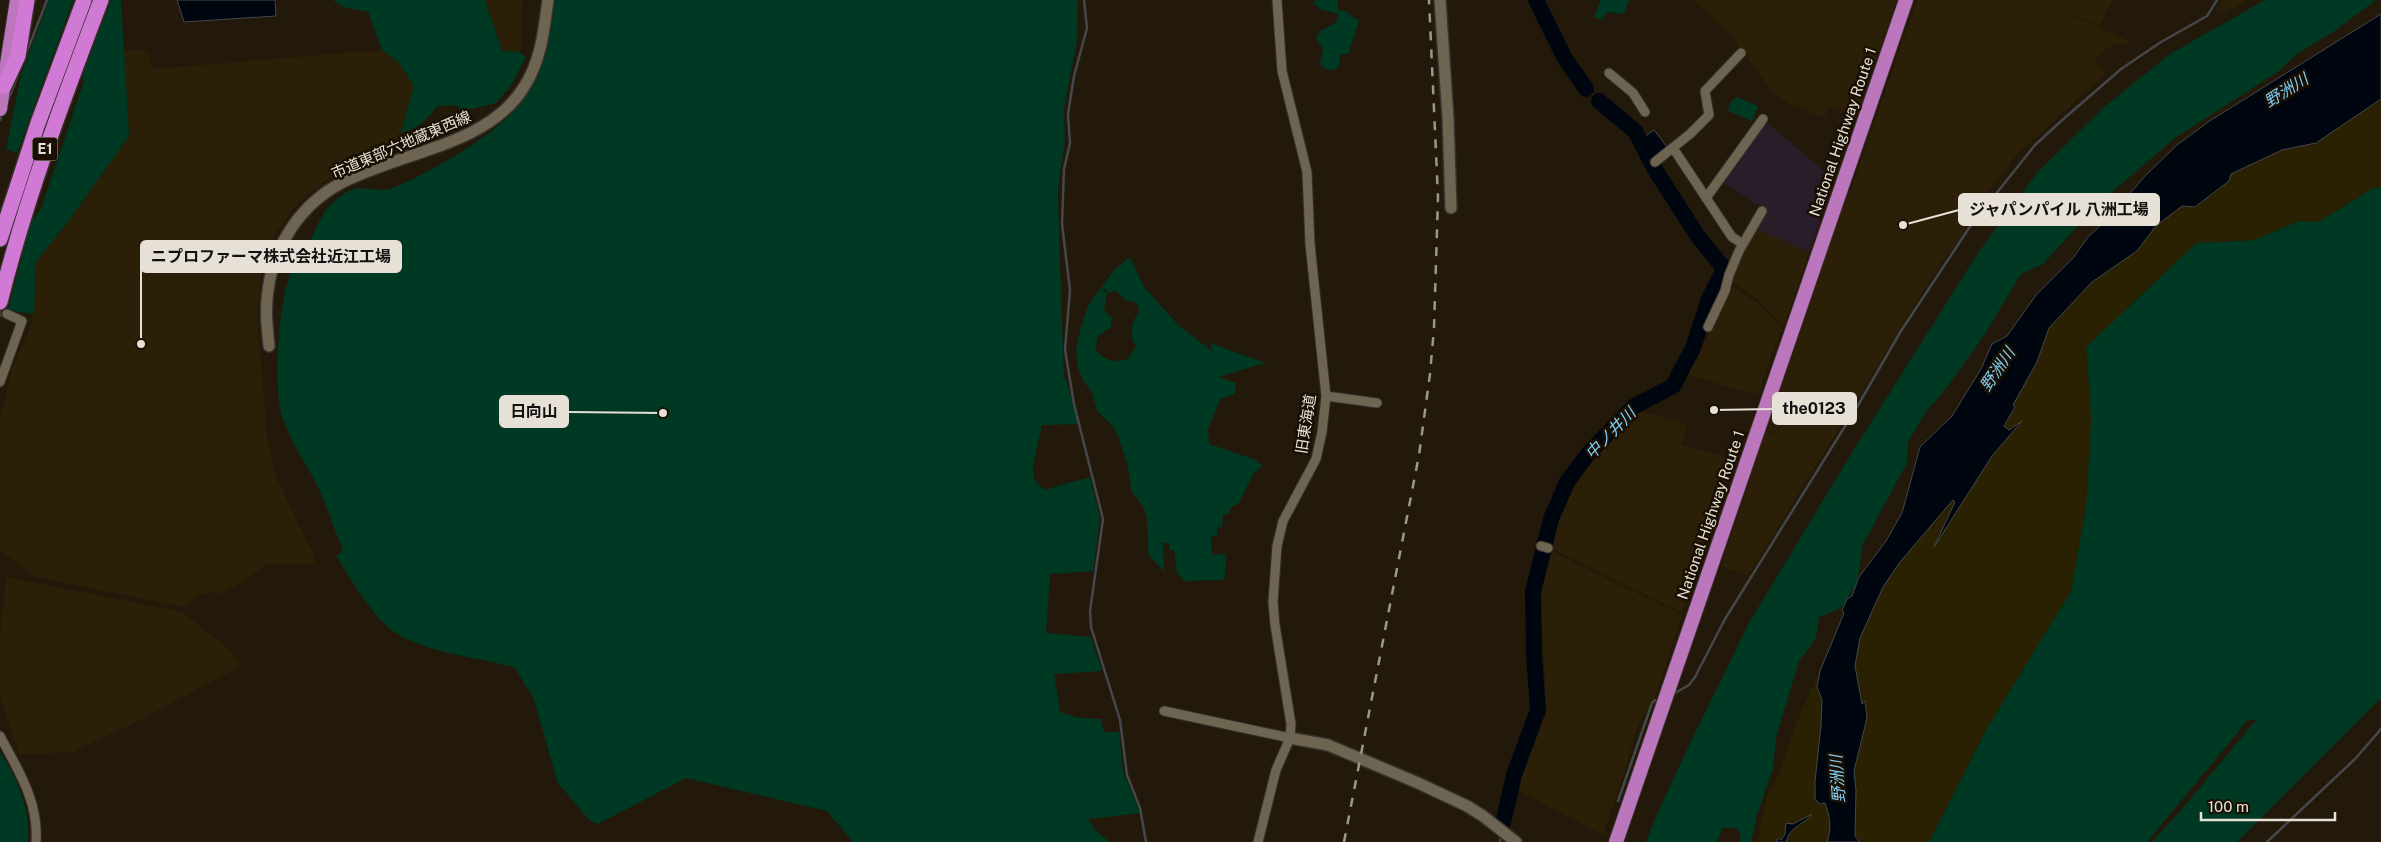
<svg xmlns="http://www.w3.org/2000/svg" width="2381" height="842" font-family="'Public Sans','Noto Sans JP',sans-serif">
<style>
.commercial{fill:#291d2a}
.built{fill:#2b1f08}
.green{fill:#003923}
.sand{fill:#292101}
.water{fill:#000610;stroke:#45474b}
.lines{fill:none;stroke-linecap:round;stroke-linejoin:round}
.stream{stroke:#45474b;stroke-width:2.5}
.river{stroke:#000610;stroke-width:16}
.minor-tunnel{stroke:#3f3729;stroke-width:9;stroke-dasharray:9 4.5;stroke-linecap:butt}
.minor-casing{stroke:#37312b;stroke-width:11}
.tertiary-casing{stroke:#37312b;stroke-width:14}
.trunk-casing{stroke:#37312b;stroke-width:16}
.motorway-casing{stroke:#37312b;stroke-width:18}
.minor{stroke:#6e6452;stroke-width:9}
.tertiary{stroke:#6e6452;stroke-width:11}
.trunk{stroke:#bc76bc;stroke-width:14}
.motorway{stroke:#d07ad6;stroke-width:15}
.rail{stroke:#9d968a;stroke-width:2.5;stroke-dasharray:9 9;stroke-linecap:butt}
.labels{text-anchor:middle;stroke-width:5;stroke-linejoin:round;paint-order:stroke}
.shield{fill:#191003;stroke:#a8a297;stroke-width:1}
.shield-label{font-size:14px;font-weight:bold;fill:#e6e0d6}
.street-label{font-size:15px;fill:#e6e0d6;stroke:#191003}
.water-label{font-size:16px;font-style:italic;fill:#81cff8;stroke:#191003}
.leader{fill:none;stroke:#e6e0d6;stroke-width:2}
.callout-dot{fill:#e6e0d6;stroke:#191003;stroke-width:2}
.callout{fill:#e6e0d6;stroke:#e6e0d6;stroke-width:2}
.callout-label{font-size:16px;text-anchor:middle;font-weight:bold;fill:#111}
</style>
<rect width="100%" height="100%" fill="#22190a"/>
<!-- commercial -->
<path class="commercial" d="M1769,124L1831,177L1829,183L1832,184L1809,253L1757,229L1766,211L1723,182L1762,125Z"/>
<!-- built -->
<path class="built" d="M485,0H523L521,50L519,52L502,51Z
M1694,0H1897L1856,118L1829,107L1824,118L1798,107L1797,108L1772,92L1734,39Z
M1917,0H2113L2099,26L2041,2L2129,41V45L2120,43L2108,48L2095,58L2105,74L2017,155L1989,190L1976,217L1941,263L1748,576L1721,566L1766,431L1796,440L1767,430L1847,194L1850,192Z
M2223,0H2248L2225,12L2216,11Z
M146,49L153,69L382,50L398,61L414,86L396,151L355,166L326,180L296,205L276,232L262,266L257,317L267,435L271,458L275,475L316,559L313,564L265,565L244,582L219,594L209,592L198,596L183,607L36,577L0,551V419L12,369L33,320L36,262L67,223L129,136L124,50Z
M1758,229L1809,253L1783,328L1761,302L1732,282L1743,253Z
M1733,286L1759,304L1782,329L1757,395L1684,374L1698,349L1709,335Z
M1640,411L1687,424L1681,445L1734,459L1706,548L1682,613L1553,549L1558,519L1581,475L1628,419Z
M1552,551L1682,615L1655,697L1637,728L1625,771L1603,835L1517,790L1543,718L1545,677L1540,601L1543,582Z
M6,577L182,612L229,649L241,666L136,722L73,752L19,755L0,698V635Z"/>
<!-- green -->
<path class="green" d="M49,0H73L17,153L6,149L21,75Z
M111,0H121L129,136L67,223L36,262L34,314L8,310L31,222L41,209L84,81L82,76Z
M333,0H485L502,51L519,52L526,57L512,84L496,103L463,111L456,105L437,106C428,119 417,130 401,133L414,86L398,62L382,50L368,12L343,7Z
M555,0H1078L1077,41L1064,107L1065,141L1059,180L1058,199L1064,379L1067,381L1078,424L1042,425L1033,465L1034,479L1044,490L1090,477L1100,518L1093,571L1050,574L1046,633L1091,637L1102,671L1054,674L1060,712L1079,718L1101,719L1104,732H1119L1123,771L1140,813L1088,819L1097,832L1110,842H853L827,811L686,778L598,824L590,821L558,783L533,697L514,667C480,658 416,651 390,629C371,613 350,578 336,556L343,550C334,529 327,507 318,487C304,458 283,433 279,401C275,371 279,297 292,270C295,262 303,256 307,248C318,226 322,207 345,193C360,183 379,194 393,188C433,171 508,130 530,90C545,62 551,32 555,0Z
M1315,0H1338V9L1347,12L1359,21L1348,54L1340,55L1339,66L1334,70L1325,69L1320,64L1323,48L1316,38L1320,31L1336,23L1338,14L1319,9L1318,6L1313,4Z
M1601,0H1629L1624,14L1607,12L1602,20L1594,17Z
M2265,0H2376L2336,30L2297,54L2279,71L2175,138L2098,204L2043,264L2021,274L1983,337L1948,386L1926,412L1908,442L1907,463L1862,546L1860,566L1856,585L1841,608L1819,617L1816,638L1799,661L1776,737L1773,768L1757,815L1751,842H1739L1741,836L1736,828H1722L1717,842H1646L1656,816L1695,733L1750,621L1853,451L1978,253L2037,173L2104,107L2170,54Z
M1736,97L1758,106L1752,121L1728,111L1731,102Z
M2381,187V698L2237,842H2152L2182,809L2256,720H2248L2147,842H1929L1987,728L2071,591L2086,506L2091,419L2086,347L2196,243L2254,240L2298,221L2318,222L2373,188Z
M1130,257L1144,287L1178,325L1213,352L1210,343L1265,363L1218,377L1236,383L1235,394L1220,399L1208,429L1209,444L1256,460L1262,466L1253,474L1239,503L1230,508V514H1223L1222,527L1217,528V536H1211L1212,555L1226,554L1225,578L1221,580L1185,581L1177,573L1174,550H1170L1169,543H1163L1164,572L1148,554L1147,519L1144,508L1131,490L1128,467L1118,436L1112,425L1097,411L1092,392L1082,379L1078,367L1076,350L1081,326L1088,306L1101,287L1107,294L1104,308L1108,315L1112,317L1111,327L1098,336L1095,349C1105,361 1114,363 1128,359L1136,346C1128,337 1132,320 1139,312L1137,303L1125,300L1115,290L1109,293L1102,286L1113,271Z
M0,752C18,780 30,808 28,842H0Z"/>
<!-- sand -->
<path class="sand" d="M2381,99V187L2373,188L2318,222L2298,221L2254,240L2196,243L2086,347L2091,419L2086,506L2071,591L1987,728L1929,842H1860L1855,836L1854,771L1863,733L1865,702L1863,705L1862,704L1855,667L1860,638L1883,587L1900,562L1953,500L1955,501L1938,540L1992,456L2021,422L2009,431L2004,426L2015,407L2012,405L2037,362L2049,328L2092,282L2137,251L2156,226L2182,206L2231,174L2282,150L2316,143Z
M1820,671L1817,687L1822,700L1821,725L1815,782V799L1820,804L1825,803C1829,817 1832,828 1827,842H1786C1790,826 1804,826 1812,814L1793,824L1781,841L1778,838L1776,842H1757L1768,793L1778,775L1801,711Z"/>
<!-- water -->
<path class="water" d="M177,0H275L276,16L184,22Z
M2381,14V99L2316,143L2282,150L2231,174L2229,181L2195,207L2182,206L2156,226L2137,251L2092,282L2049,328L2037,362L2013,405L2015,407L2004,426L2009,430L2022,421L1992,456L1934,547L1955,502L1953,500L1900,562L1883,587L1860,638L1855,666L1862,704L1865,701L1867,718L1854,771L1856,790L1855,836L1860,842H1827C1832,828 1830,817 1825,803L1820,804L1815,799V782L1821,725L1822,700L1817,687L1820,671L1844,613L1842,610L1847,599L1852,596L1859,577L1886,541L1902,513L1920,447L1952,416L1981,369L1992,344L2007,336L2036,295L2074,257L2088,237L2109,218L2145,176L2177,145L2208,122Z
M1654,130L1667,147L1653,158L1644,137Z
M1812,814C1804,825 1790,826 1786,842H1776L1778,838L1781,840L1785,834L1786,823L1793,824Z"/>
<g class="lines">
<!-- stream -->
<path class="stream" d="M1084,0L1087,28L1074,76L1068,114L1070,143L1064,169L1062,224L1070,290L1065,350L1074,404L1103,519L1090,611L1091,627L1120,720L1127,775L1140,808L1146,842
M7,103L47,0
M0,120L3,112
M1675,693L1689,685L1695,677L1725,619L1857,407L1901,331L1971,225L2035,145L2060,122L2121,69L2161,42L2207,16L2217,0
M1618,801L1652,703L1655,700
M1500,842V840
M2267,842L2355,759L2381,729"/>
<!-- river -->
<path class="river" d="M1536,0L1564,57L1586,89
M1503,823L1514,775L1538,710L1534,655L1533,592L1551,519L1567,482L1588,454L1633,407L1673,386L1693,348L1709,299L1723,271L1722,266L1697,235L1656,171L1635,131L1599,101"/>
<!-- minor-tunnel -->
<path class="minor-tunnel" d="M0,312L7,314"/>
<defs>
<path id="minor" d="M1609,73L1633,93L1645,112
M1673,148L1732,237L1743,244
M1655,162L1690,134L1709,115L1705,91L1741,53
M1706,198L1763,119
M1708,327L1725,291L1729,275L1739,251L1762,211
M0,382L22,321L7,314
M1326,396L1377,403
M1541,546L1548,548
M1164,711L1290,738
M0,736C18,770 39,802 36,842
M1258,842L1276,770L1290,738L1291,724L1275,625L1273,602L1277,546L1283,521L1316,459L1322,432L1326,396L1310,244L1307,172L1282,71L1277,0"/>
<path id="tertiary" d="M1440,0L1448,118L1451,208
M269,346C267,327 265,309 268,290C274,244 302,203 343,182C369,169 400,160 428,150C464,138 503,121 524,87C541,61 544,30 548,0
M1290,738L1328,745L1418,783L1467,806L1483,816L1516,842"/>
<path id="trunk" d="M0,109L17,0
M1616,842L1906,0"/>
<path id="motorway" d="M4,86L18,56L27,0
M0,239L38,123L84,0
M0,302C26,198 63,100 101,0"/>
</defs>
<!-- minor casing -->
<use href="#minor" class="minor-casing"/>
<!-- tertiary casing -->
<use href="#tertiary" class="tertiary-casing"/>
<!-- trunk casing -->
<use href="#trunk" class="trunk-casing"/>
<!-- motorway casing -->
<use href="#motorway" class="motorway-casing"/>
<!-- minor -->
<use href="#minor" class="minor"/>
<!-- tertiary -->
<use href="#tertiary" class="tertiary"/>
<!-- trunk -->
<use href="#trunk" class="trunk"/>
<!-- motorway -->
<use href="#motorway" class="motorway"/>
<!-- rail -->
<path class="rail" d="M1344,842L1419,455L1430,374L1434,328L1438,197L1429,0"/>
</g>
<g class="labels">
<!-- shield labels -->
<rect class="shield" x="32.5" y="137.5" width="25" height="23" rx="4"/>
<g class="shield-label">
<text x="45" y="154">E1</text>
</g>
<!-- street labels -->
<g class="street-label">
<text transform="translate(1843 132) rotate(-71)" y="5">National Highway Route 1</text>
<text transform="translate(401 145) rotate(-23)" y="5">市道東部六地蔵東西線</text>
<text transform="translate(1306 424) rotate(-81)" y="5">旧東海道</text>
<text transform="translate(1711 515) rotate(-71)" y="5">National Highway Route 1</text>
</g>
<!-- water labels -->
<g class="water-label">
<text transform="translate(2286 90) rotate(-32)" y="6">野洲川</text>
<text transform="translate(1997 369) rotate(-56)" y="6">野洲川</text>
<text transform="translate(1610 433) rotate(-46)" y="6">中ノ井川</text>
<text transform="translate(1837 779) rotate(-94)" y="6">野洲川</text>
</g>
</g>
<!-- callouts -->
<path class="leader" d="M1903 225L1959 210M141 344L141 256M1714 410L1773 409M663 413L568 412"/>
<g class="callout-dot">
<circle cx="1903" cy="225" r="5"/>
<circle cx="141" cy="344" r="5"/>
<circle cx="1714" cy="410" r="5"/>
<circle cx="663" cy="413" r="5"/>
</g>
<g class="callout">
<rect x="1959" y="194" width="200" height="31" rx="5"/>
<rect x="141" y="241" width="260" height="31" rx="5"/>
<rect x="1773" y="393" width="83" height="31" rx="5"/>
<rect x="500" y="396" width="68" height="31" rx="5"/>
</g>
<g class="callout-label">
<text x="2059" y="215">ジャパンパイル 八洲工場</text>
<text x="271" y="262">ニプロファーマ株式会社近江工場</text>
<text x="1814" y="414">the0123</text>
<text x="534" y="417">日向山</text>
</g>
<!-- scale -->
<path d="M2201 812v8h134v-8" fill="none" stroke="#e6e0d6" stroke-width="2.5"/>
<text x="2208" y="812" font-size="15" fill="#e6e0d6" stroke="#191003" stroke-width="4" paint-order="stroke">100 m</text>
</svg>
